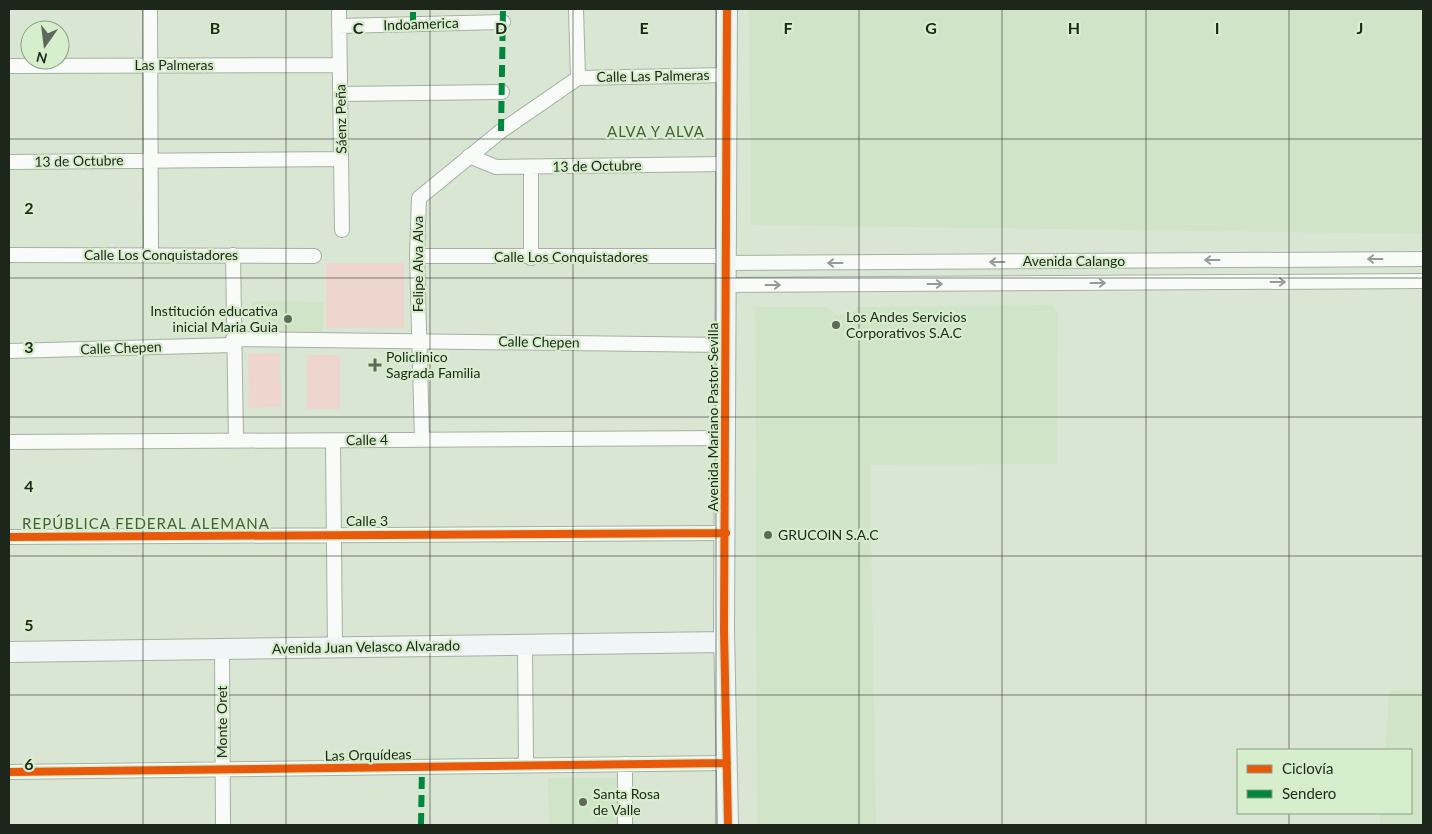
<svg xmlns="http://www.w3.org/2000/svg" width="1432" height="834" font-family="Lato,sans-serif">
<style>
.built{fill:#d0e5c7}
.green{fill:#eed6ce}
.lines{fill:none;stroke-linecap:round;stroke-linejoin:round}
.street-casing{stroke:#a6b0a2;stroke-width:16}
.secondary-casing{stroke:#a6b0a2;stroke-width:22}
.street{stroke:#f9fbf9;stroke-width:14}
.secondary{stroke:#f2f5f5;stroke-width:20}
.quiet{stroke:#00873e;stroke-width:6;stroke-dasharray:12 6;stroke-linecap:butt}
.cycleway-casing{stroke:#d6eecc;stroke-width:11}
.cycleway{stroke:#e8590c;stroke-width:8}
.oneway{stroke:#969b95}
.grid{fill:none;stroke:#1d261a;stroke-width:1;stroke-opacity:0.55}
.poi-dot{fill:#5f695b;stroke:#d6eecc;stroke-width:2}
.labels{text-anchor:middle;stroke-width:4.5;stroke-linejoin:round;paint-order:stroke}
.street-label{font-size:14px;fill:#1d261a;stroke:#d6eecc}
.poi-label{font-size:14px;fill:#1d261a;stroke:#d6eecc;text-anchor:start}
.neighbourhood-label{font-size:15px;letter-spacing:1px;fill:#485c40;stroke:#d6eecc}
.grid-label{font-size:16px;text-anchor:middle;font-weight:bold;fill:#1d261a;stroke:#d6eecc;stroke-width:4.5;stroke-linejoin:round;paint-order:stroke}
</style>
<rect width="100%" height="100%" fill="#dae6d4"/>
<!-- built -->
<path class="built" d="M749,9H1423V234L751,225Z
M252,301L323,302V336H252Z
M1051,305L1058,312L1057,464L870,465L876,825H757L755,307H827L835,315L851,314L857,307Z
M1423,690V825H1379L1380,813H1411V750H1385L1389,691Z
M548,778H618V825H549Z"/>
<!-- green -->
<path class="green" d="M326,263H404V328H326Z
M280,353L281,407L249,408L248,354Z
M307,355H340V409H307Z"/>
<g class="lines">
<defs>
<path id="street" d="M150,9L151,254
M339,9L342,230
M576,9L578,78
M339,26L503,22
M9,66L340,65
M578,78L728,75
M340,94L502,92
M469,156L496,167L726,164
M9,162L341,159
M9,255L314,256
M233,255L236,440
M417,256H724
M531,258V168
M724,263L1423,259
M724,285L1423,281
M233,339L725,345
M9,351L233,345
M422,439L417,256L419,198L501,131L578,78
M333,441L335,648
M9,442L726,438
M9,537L726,533
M525,645L526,764
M222,649L223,825
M9,772L727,763
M625,825V764"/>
<path id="secondary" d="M727,9L724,630L728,825
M9,652L724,642"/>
</defs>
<!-- street casing -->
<use href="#street" class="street-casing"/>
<!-- secondary casing -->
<use href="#secondary" class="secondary-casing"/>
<!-- street -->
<use href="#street" class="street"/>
<!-- secondary -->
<use href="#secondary" class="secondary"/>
<!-- quiet -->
<path class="quiet" d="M413,24V9
M501,131L503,9
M421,825L422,766"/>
<defs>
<path id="cycleway" d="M727,9L724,630L728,825
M9,537L726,533
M9,772L727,763"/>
</defs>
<!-- cycleway casing -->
<use href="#cycleway" class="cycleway-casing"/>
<!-- cycleway -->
<use href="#cycleway" class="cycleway"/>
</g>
<!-- one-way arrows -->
<defs><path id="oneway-shaft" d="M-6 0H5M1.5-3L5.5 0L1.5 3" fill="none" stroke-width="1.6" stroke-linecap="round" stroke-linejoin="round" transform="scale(1.25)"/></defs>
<g class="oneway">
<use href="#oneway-shaft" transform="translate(1375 259) rotate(180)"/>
<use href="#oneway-shaft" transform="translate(1212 260) rotate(180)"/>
<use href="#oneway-shaft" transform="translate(997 262) rotate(180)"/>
<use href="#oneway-shaft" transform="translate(835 263) rotate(180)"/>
<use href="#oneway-shaft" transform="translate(1278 282)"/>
<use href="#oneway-shaft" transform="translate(1098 283)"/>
<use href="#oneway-shaft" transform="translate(935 284)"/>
<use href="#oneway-shaft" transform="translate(773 285)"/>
</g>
<!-- grid -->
<path class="grid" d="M143,9V825M286,9V825M430,9V825M573,9V825M716,9V825M859,9V825M1002,9V825M1146,9V825M1289,9V750M9,139H1423M9,278H1423M9,417H1423M9,556H1423M9,695H1423M1289,813V825"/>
<!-- markers -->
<g class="poi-dot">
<circle cx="288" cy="319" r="5"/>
<circle cx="836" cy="325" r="5"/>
<path d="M372.5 357.5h5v5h5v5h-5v5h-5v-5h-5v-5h5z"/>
<circle cx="768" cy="535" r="5"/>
<circle cx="583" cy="802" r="5"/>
</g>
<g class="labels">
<!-- street labels -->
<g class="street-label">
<text transform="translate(421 24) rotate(-2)" y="5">Indoamerica</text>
<text x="174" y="70">Las Palmeras</text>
<text transform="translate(653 76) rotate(-1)" y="5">Calle Las Palmeras</text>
<text transform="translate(341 119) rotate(-91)" y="5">Sáenz Peña</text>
<text transform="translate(79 161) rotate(-1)" y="5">13 de Octubre</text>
<text transform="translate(597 166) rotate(-1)" y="5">13 de Octubre</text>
<text x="161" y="260">Calle Los Conquistadores</text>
<text x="571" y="262">Calle Los Conquistadores</text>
<text x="1074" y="266">Avenida Calango</text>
<text transform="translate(418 264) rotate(-90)" y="5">Felipe Alva Alva</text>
<text transform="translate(539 342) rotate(1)" y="5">Calle Chepen</text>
<text transform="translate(121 348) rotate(-2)" y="5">Calle Chepen</text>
<text transform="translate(713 417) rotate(-90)" y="5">Avenida Mariano Pastor Sevilla</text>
<text transform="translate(367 440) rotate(-1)" y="5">Calle 4</text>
<text x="367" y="526">Calle 3</text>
<text transform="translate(366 647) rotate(-1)" y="5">Avenida Juan Velasco Alvarado</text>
<text transform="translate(222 722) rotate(-90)" y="5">Monte Oret</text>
<text transform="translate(368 755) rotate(-1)" y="5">Las Orquídeas</text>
</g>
<!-- poi labels -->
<g class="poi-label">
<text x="278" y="316" text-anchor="end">Institución educativa<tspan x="278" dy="16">inicial Maria Guia</tspan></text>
<text x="846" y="322">Los Andes Servicios<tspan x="846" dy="16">Corporativos S.A.C</tspan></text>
<text x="386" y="362">Policlinico<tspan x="386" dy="16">Sagrada Familia</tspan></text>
<text x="778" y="540">GRUCOIN S.A.C</text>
<text x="593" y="799">Santa Rosa<tspan x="593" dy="16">de Valle</tspan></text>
</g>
<!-- neighbourhood labels -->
<g class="neighbourhood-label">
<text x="656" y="137">ALVA Y ALVA</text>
<text x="146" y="529">REPÚBLICA FEDERAL ALEMANA</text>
</g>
</g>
<g class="grid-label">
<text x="215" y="34">B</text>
<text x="358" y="34">C</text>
<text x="501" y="34">D</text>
<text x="644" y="34">E</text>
<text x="788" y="34">F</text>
<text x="931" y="34">G</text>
<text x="1074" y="34">H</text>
<text x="1217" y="34">I</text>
<text x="1360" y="34">J</text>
<text x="29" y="214">2</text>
<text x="29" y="353">3</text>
<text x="29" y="492">4</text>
<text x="29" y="631">5</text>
<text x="29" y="770">6</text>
</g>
<!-- border -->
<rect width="1432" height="834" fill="none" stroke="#1d261a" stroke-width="20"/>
<!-- legend -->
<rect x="1237" y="749" width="175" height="65" fill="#d6eecc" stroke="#8c9e85"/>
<rect x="1247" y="765" width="25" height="8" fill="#e8590c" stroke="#8c9e85"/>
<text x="1282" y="774" font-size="15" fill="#1d261a">Ciclovía</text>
<rect x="1247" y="790" width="25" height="8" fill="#00873e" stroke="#8c9e85"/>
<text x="1282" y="799" font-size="15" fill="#1d261a">Sendero</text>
<!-- north arrow -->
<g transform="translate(45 45) rotate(194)"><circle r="24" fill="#d6eecc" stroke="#8c9e85"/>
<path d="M0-4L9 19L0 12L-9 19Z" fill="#5f695b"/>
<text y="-8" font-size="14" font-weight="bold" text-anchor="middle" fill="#1d261a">N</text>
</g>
</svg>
